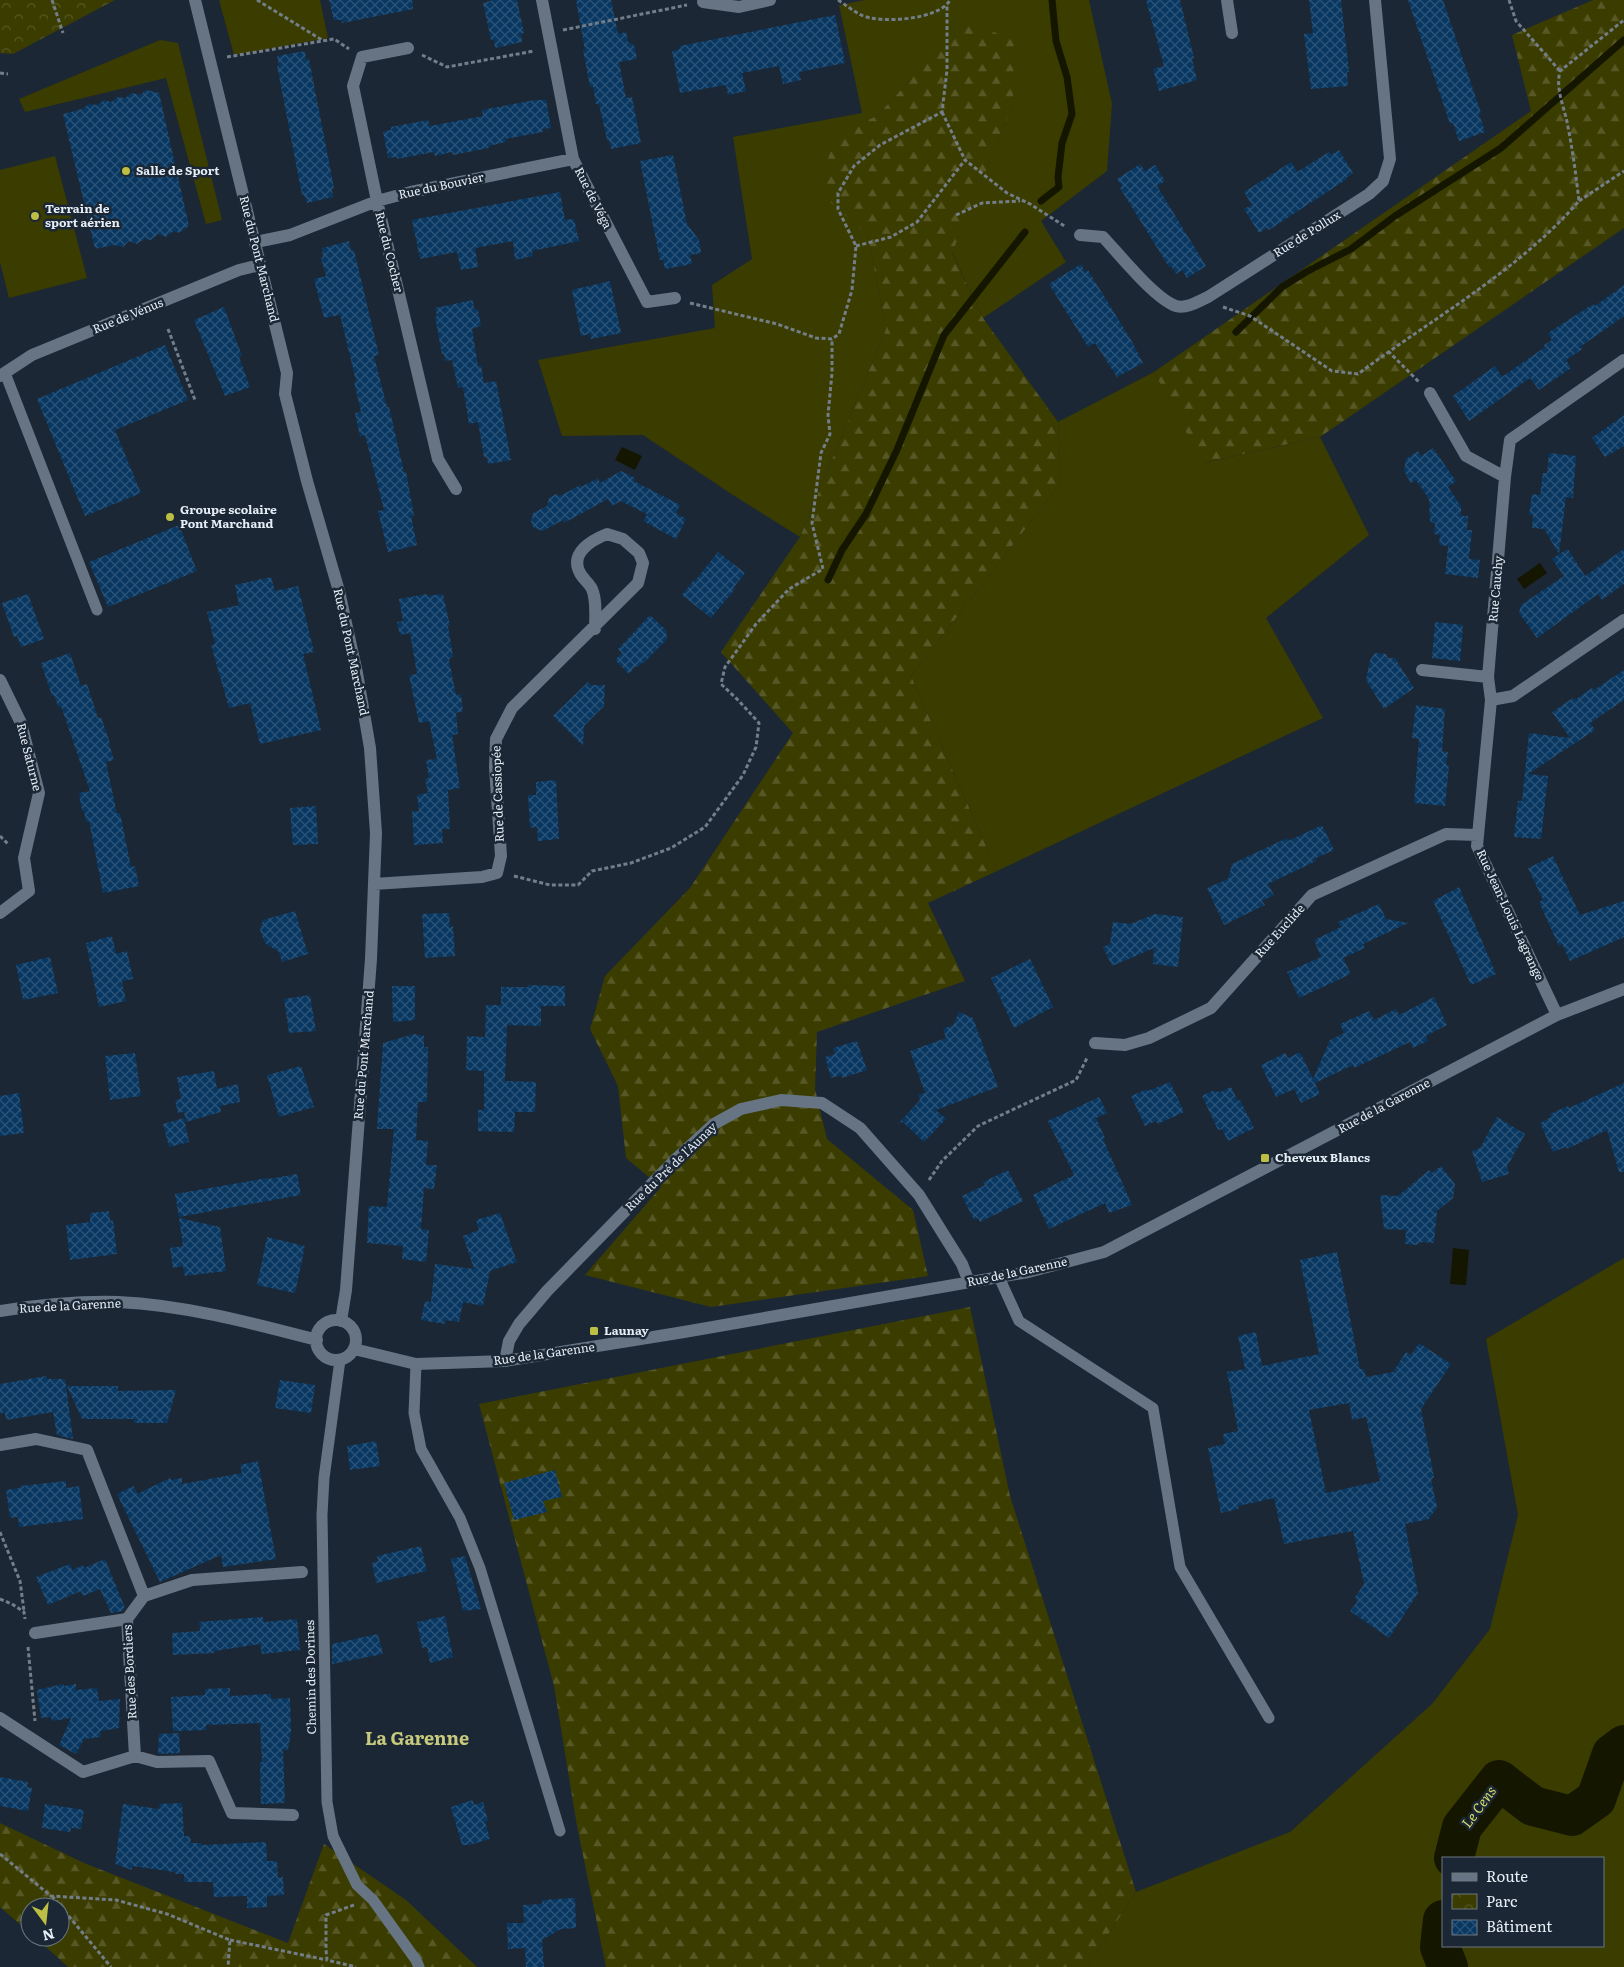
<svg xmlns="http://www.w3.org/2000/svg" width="1624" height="1967" font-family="Literata,serif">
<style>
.green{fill:#3b3c00;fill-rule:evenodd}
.forest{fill:url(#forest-firs)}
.park{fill:url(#park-crowns)}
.water{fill:#151600}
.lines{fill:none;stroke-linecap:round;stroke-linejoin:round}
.stream{stroke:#151600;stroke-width:7}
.river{stroke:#151600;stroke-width:40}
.building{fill:url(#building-cross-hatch);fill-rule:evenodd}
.path{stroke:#747e89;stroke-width:3;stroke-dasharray:4 2.5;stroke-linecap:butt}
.service{stroke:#667484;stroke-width:11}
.minor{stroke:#667484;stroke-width:12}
.poi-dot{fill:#bcbf43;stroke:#1b2734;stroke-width:2}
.labels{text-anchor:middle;stroke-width:5;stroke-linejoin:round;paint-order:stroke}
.poi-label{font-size:12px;font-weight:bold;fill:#e5edf6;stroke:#1b2734;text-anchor:start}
.street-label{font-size:12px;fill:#e5edf6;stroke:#1b2734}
.water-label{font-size:14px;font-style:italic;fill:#d8dc68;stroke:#1b2734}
.district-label{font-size:18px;font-weight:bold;fill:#c7ca7d;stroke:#1b2734}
</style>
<defs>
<pattern id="forest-firs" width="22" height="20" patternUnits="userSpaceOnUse" patternTransform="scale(1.25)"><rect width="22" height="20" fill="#3b3c00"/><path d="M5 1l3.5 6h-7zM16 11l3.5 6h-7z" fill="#575826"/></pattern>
<pattern id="park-crowns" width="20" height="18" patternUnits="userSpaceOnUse" patternTransform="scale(1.25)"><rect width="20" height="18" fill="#3b3c00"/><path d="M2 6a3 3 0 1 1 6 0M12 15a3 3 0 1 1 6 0" fill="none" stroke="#575826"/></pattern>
<pattern id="building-cross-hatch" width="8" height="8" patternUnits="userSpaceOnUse" patternTransform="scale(1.25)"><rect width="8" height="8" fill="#083761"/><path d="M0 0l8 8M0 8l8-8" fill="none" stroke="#2c5478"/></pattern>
</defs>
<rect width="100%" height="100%" fill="#1b2734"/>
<!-- green -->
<path class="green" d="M219,0H320L328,38L234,55Z
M865,0H1089L1112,104L1107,171L1041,221L1066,262L983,318L952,252L1013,105L910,80L877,116L835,135L820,192L868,236L886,329L800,537L733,495L643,435L562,436L538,360L715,328L712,285L752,259L733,137L862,113L839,5Z
M160,40L178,43L222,220L206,224L166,78L25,112L19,99Z
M55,156L87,278L9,298L0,262V170Z
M1154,372L1204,463L1320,437L1369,535L1266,618L1323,718L997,871L911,676L1061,483L1058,422Z
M1624,1258V1967H1087L1136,1892L1290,1832L1432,1704L1490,1629L1518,1515L1486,1339ZM1443,1858H1603V1946H1443Z"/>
<!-- forest -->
<path class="forest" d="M1593,0H1624V228L1320,437L1203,463L1154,372L1531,111L1512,35Z
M961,19L1014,40L1013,105L952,253L983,318L1058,422L1061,483L911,676L997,871L928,903L965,981L817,1032L815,1089L827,1139L913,1210L928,1276L711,1307L585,1275L661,1187L626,1158L618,1086L590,1029L605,976L690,888L793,733L721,652L800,537L886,329L868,236L819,192L835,134L877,116L910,80Z
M970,1307L1010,1496L1136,1892L1087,1967H606L577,1826L554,1686L479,1404Z
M0,1823L84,1863L288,1943L324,1844L406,1900L477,1967H68L35,1937H60V1907H30V1933L0,1907Z"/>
<!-- park -->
<path class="park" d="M0,0H115L13,54L0,53Z"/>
<!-- water -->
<path class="water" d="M622,447L642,456L635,470L615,460Z
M1540,563L1547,573L1524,589L1517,579Z
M1453,1248L1469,1250L1466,1285L1450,1284Z"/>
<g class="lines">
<!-- stream -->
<path class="stream" d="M1041,201L1059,187L1058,177L1062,143L1072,114L1067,77L1056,41L1052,0
M1236,332L1282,287L1306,272L1351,249L1395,216L1501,148L1624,40
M828,580L842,550L866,514L896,452L944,335L1025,232"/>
<!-- river -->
<path class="river" d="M1454,1858L1462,1827L1499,1780L1533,1806L1572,1816L1596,1799L1612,1754L1624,1745
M1443,1920L1440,1947L1448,1967"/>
</g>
<!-- building -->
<path class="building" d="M329,0H412L413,9L342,23V20H334Z
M493,0H517L524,33L521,34L522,42L495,48L494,40H491L483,3Z
M576,0H611L618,34L626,32L628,42L634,45L637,59L619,62L626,98L632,97L641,143L611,149L609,140H607L599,104H596L593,86L590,87L583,50H585Z
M1146,0H1180L1194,58L1192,59L1197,80L1159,91L1153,69L1164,66Z
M1309,0H1341L1349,72H1347L1348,86L1311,89L1304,34L1313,33Z
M1408,0H1443L1481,113L1479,114L1485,132L1459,141L1453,123L1450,124L1444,106Z
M835,15L845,63L799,72L801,80L783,84L779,66L742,73L746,91L728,95L726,85L680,93L672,51L680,49V46Z
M305,51L306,60L309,59L334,188L332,189L333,197L307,203L304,195H302L277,66L279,65L277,56Z
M146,90L159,93L189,226L179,233L174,231L166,237L158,234L151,240L144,239L137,244L129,241L123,247L114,245L95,249L63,114L82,109L89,104L97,105L104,100L111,102L118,97L125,98L132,93L140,95Z
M535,100H546L551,128L543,129V132L505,139L506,142L489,146V148L453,155L452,152L435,156L434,152L397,159V157L388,158L383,131L391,130V127L428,120L430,126L483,116L482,110Z
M1339,150L1353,173L1346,178L1347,179L1269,230L1267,228L1259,233L1244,209L1252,205L1244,192L1291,162L1297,172L1329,152L1331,155Z
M673,155L687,224L699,240L701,253L690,255L692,264L665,269L663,260H660L640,161Z
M1140,164L1145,171L1155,165L1165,181L1157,186L1206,266L1187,278L1182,270L1176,274L1171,266L1169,267L1120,188L1122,186L1117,179Z
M560,192L565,220L574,219L579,241L532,251L533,256L515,260L513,241L475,248L478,267L461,270L457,252L420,259L412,220Z
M349,241L351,251L354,250L379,355L374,356L387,407H389L404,472H406L414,516H411L417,545L388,552L378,511L384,510L365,435L360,437L355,413L361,412L354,382L356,381L340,315L324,318L314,279L326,276L321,258L323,257L322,248Z
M1081,264L1085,272L1088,270L1131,340L1143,363L1117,377L1095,343L1088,347L1049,284Z
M610,281L621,333L591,339L590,334L581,336L572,290Z
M1624,285V316L1580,347L1582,349L1566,360L1571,368L1539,390L1530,378L1469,421L1453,396L1495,366L1502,377L1545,347L1544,345L1552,340L1548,333L1593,304L1595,306Z
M473,300L474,308L478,310L481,326L472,329L478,366L481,365L484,383L496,381L511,460L488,464L487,458L484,457L478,422L469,424L463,387L458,388L452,360L445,361L444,354H442L435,317L437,316L435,308Z
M224,307L242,356L239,357L250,387L225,396L194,320Z
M165,345L188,400L115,430L141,493L85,516L37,399Z
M1624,415V446L1605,457L1592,438Z
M1433,448L1456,481L1448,487L1461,506V516H1468L1467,530H1472L1469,559L1480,560L1478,578L1445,574L1448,546L1439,545L1440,535L1434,534L1435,524L1430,521L1429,499L1416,480L1411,483L1404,471L1406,459L1418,451L1421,456Z
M1549,453L1576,456L1573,498L1566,497L1559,554L1568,549L1585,576L1624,549V584L1602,600L1598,594L1537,638L1519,613L1521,605L1564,576L1552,559L1559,554L1544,529L1532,528L1533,515H1529L1532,494L1540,495L1543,473H1547Z
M621,471L635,478L634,481L680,505L676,513L686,519L676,539L643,521L647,514L621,501L612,506L608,499L564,523L563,520L543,531L534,528L531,522L533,513L547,506L549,498L556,494L560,496L580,485L581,487L598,478L600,483Z
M179,525L197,571L108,607L89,562Z
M718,552L745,573L734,587L735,589L711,618L682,595L694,580L695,581Z
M271,577L275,591L298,586L314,652L303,654L321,730L260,744L250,703L229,708L211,645L215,644L207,612L239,605L235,585Z
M28,594L44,639L21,647L17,636L14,637L2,603Z
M427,594V596L443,594L450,626H448L453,656L449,660L456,695L461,694L463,711L456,713L458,734L452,735L460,788L448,790L450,829H442L443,843L414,845L412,811H419L417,795L428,793L425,779L429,778L426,760L437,759L429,721L419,723L409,675L417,674L410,633L400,635L397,622L403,621L399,599Z
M650,615L666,630L667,639L644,663L643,662L638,667L636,666L629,674L615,660L622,653L618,649Z
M1435,622L1463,625L1460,661L1432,658Z
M70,653L81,686L87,684L98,718L101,717L110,743L109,744L114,760L106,762L117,814L120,813L131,867L135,866L139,886L103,893L89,821L86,822L84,811H82L79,793L90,791L61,706L58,707L54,695L52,696L41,663Z
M1375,653L1386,654L1388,658H1395L1414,688L1384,709L1366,680L1370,660Z
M1624,670V700L1590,723L1595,730L1528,774L1548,776L1541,839L1514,837L1518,801H1522L1529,733L1570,738L1552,712L1573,698L1575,700L1592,688L1594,690Z
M588,682L591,685H605L604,706L584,726L583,746L553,716Z
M1416,705L1445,709L1442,751L1448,752L1446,765H1449L1445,806L1414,803L1419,739L1412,738Z
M556,780L559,839L538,841L537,827L530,828L528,795H536V782Z
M316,806L318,844L293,845L290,808Z
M1322,825L1334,850L1314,859L1316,861L1268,884L1274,895L1262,901L1265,905L1224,925L1207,888L1228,879L1232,864L1287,838L1288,841Z
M1553,856L1580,915L1624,901V937L1570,961L1562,944L1559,946L1539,902L1543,900L1528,868Z
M1459,887L1496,974L1471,985L1433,901Z
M1379,904L1386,919L1408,923L1363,944L1365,948L1343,958L1351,974L1299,998L1287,972L1321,957L1314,940L1341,927L1338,922Z
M295,911L308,954L282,962L279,952L265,943L260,930L263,920Z
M449,913L450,927L453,926L455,956L425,958L422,914Z
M1155,914L1183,917L1178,967L1153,964L1154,948L1112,966L1103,947L1110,944L1113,922L1130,924Z
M112,936L116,954L127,951L133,979L122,981L126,1001L99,1007L86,943Z
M50,957L58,993L23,1000L16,965Z
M1030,959L1053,1007L1014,1028L991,978Z
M528,985L565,986V1006H541V1026L507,1025L505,1081L536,1082L535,1112H515L514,1132L478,1131V1110H484V1071L466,1070L467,1036L485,1037L486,1005H501V987H528Z
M392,986H415V1020L393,1022Z
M310,995L316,1031L289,1033L284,999Z
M1434,997L1447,1025L1426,1036L1428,1041L1413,1048L1410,1042L1354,1068L1353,1065L1315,1083L1320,1094L1301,1103L1294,1089L1276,1097L1261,1065L1285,1053L1288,1058L1300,1052L1313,1079L1330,1040L1344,1033L1340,1024L1369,1011L1374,1020L1396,1009L1399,1015Z
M959,1012L973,1018L998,1087L936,1110L946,1119L924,1142L903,1122L898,1124L920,1100L918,1095L925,1093L910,1051L946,1038L943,1029L953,1025Z
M414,1034L424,1036V1047H428L427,1102H418L416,1140L428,1141L426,1165H437L434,1189L424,1188L421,1229L429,1230L426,1262L402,1259L403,1246L367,1243L369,1206L387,1207L394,1129H377L383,1043Z
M857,1041L867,1070L842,1078L841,1075L831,1078L825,1057L835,1054L833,1048Z
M135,1053L141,1096L110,1100L105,1056Z
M301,1066L314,1107L279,1117L267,1075Z
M214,1071L217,1089L238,1084L240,1102L220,1106L221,1112L186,1122L184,1112L178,1113L175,1100L181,1099L177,1077Z
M1170,1082L1184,1112L1158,1124L1156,1121L1145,1126L1131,1096L1147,1089L1148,1091Z
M1624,1083V1172H1619L1607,1130L1567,1149L1566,1147L1553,1152L1540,1123L1551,1117L1550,1114L1568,1106L1569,1108Z
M1231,1087L1238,1101L1240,1100L1254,1128L1228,1141L1222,1129L1218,1130L1202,1096L1212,1091L1220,1092Z
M19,1093L24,1133L0,1136V1096Z
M1099,1097L1107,1113L1096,1118L1105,1138L1103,1139L1132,1205L1109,1213L1105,1203L1049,1229L1033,1195L1074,1175L1048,1121Z
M1497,1117L1525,1134L1507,1167L1509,1174L1482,1182L1472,1151L1480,1148Z
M184,1118L189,1142L169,1147L163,1124Z
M1441,1166L1455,1184L1453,1198L1437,1211L1434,1243L1421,1242L1417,1245L1405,1244L1406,1230L1384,1229L1380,1195L1398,1196L1429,1170L1432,1173Z
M1008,1170L1023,1201L980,1222L978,1218L974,1220L962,1196L985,1185L983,1182Z
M297,1174L301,1195L179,1217L175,1194L267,1178L268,1179Z
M109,1211L110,1221L113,1220L117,1254L70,1260L66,1225L90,1222V1213Z
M500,1213L517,1262L490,1271L483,1306L463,1302L459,1322L446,1320L445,1324L421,1320L425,1301L431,1302L435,1264L474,1269L463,1236L479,1230L476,1220Z
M179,1218L220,1227L226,1271L185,1276L183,1266L173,1268L170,1248L183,1246Z
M267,1237L305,1246L295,1293L257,1285Z
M1337,1252L1360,1369H1364L1366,1377L1393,1372L1406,1352L1411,1355L1419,1343L1451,1364L1421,1409L1434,1477L1431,1480L1437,1507L1429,1519L1405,1524L1418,1593L1389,1638L1350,1611L1357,1602L1355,1597L1364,1584L1353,1531L1284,1544L1274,1498L1238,1506L1239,1509L1221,1513L1208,1448L1225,1444L1223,1434L1238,1431L1227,1372L1245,1369L1238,1336L1256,1332L1262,1366L1319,1354L1300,1260ZM1349,1403L1352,1420L1366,1417L1380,1481L1326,1493L1309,1410Z
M46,1376L47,1379H65L73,1439L57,1435L53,1412L7,1420L4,1412L0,1414V1384Z
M280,1380L315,1385L311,1413L275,1408Z
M67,1386H118V1391L176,1390L167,1423H134V1419H82Z
M376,1441L380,1466L350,1470L347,1446Z
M258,1461L276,1559L223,1567L221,1555L160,1582L117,1494L134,1486L137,1494L170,1478L171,1480L182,1478V1484L242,1473L240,1465Z
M555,1470L562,1497L543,1501L547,1512L514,1520L504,1483Z
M66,1481V1488L79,1486L83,1519L19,1527L18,1517L10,1518L6,1490L20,1488V1486Z
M421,1546L427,1571L376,1583L372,1563L378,1561L377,1556Z
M465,1556L481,1609L463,1611L451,1559Z
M105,1559L125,1608L122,1611L111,1613L100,1589L83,1596L81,1591L48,1605L36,1577L70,1564L72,1570L83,1565L84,1568Z
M445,1616L453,1657L430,1663L427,1647L422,1648L417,1622Z
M263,1617L264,1622L297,1619L300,1650L262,1654L260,1644L215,1651V1653L173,1655L172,1633L200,1631L199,1622Z
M378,1634L383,1654L332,1664V1644Z
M63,1684L64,1686L76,1684V1690L97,1688L99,1701L120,1699L119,1728L100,1731L101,1737L84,1739L76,1754L59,1745L71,1718L52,1721L51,1717L41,1718L37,1690Z
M230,1688V1696L271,1694V1699L290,1698L291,1732L288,1750H283L285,1803L261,1804L260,1762H262L260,1723L206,1725V1730L173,1731L171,1697L205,1695V1689Z
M179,1733L180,1753L158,1754L159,1734Z
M0,1777L28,1782L27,1787L32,1788L28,1811L0,1806Z
M473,1800L474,1805L483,1802L488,1821L485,1822L490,1839L469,1845H462L451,1807Z
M182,1803L184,1836H190L191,1843H201V1845L266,1842L267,1861H277L278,1878L283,1877L284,1895L267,1896V1907L247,1908V1896L214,1897L213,1882H184V1874H175V1872L132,1866V1870L115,1864L123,1804L160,1809L159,1804Z
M45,1804L84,1810L81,1829L71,1828L70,1832L42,1828Z
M575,1898L576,1928L561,1929L542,1940L544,1967H526L525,1948L508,1949L507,1923H524L523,1905L542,1904V1900Z"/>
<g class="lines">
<!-- path -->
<path class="path" d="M52,0L63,33
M257,0L322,40
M838,0C846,5 853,11 861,15C880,24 939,20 950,0
M1509,0L1516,21L1560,71
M563,30L687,5
M422,55L447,67L534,51
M227,57L334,39L349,49
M0,73L8,74
M942,112L965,160
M1579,201L1624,171
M956,215L982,203L1020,201
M856,246L891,237L917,222L965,160L1007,193L1030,204L1066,227
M690,303L777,324L816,338L832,339L839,334L852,290L856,246L838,209V193L854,166L880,145L942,112L947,70V5
M1223,307L1250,316L1332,371L1358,374C1433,318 1517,272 1579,201C1576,176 1573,152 1568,127C1565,108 1555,90 1560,71L1624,20
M168,329L195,400
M1388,351L1419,382
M0,836L9,845
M514,876L550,885H578L592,871L631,863L671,848L705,827L743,775L756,747L759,723L739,701L721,684L725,667L756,624L789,589L823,569L812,523L821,453L830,434L828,415L832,373V339
M929,1180L942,1161L978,1126L1076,1080L1087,1058
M0,1532L20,1581L24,1611
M0,1599L12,1604L24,1612L25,1619
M28,1647L35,1721
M0,1854L51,1896L116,1900L167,1914L230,1940L228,1967
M52,1896L111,1967
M354,1905L326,1915V1950L327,1960L356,1967
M230,1940L327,1960"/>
<!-- service -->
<path class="service" d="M5,373L97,610
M999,1277L1019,1321L1153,1408L1180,1567L1269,1718
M340,1360L324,1478L322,1515L327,1802L333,1836L357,1885L373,1900L416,1960L419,1967
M416,1364L414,1413L421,1449L460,1518L480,1568L560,1831"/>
<!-- minor -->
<path class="minor" d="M195,0L287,373L285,394L307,481L339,591L357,673L370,748L376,833L371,959L346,1290L341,1321
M542,0L573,159L647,302L675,298
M1227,0L1232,33
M703,2L739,7L770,0
M408,48L362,57L353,86L377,201L438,459L456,489
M1080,235L1103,237C1119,254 1155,299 1176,306C1187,309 1199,301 1208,297L1369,194L1383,181L1390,159L1375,0
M256,242L290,235L377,201L411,192L573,159
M0,376L32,355L239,270L260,265
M1430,393L1466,456L1505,477
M1422,670L1488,677
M0,680L21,723L39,793L24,858L29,891L0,913
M1491,700L1488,677L1505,477L1510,440L1624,360
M374,884L482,877L497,873L501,856L495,767L496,739L512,708L638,583L643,563L639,553L623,539L607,534C592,540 569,553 580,573C583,579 589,583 592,589C597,601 595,616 595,629
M1557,1015L1477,846L1491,700L1513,696L1624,620
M1095,1043L1125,1045L1149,1038L1211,1008L1312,895L1446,834L1478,835
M0,1311C38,1305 79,1301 118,1302C185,1305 252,1323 317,1340
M316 1340a20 20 0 1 1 40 0a20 20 0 1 1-40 0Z
M354,1349L416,1364L505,1361L684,1332L1028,1272L1104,1252L1557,1015L1624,989
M505,1361L509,1341L519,1324L547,1291L676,1159L714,1124L741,1109L781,1100L822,1103L860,1128L919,1195L962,1264L969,1282
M0,1445L36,1439L87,1450L144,1596
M144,1596L192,1580L302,1572
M35,1633L127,1619
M0,1718L83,1772L135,1756
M135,1756L157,1762L209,1761L232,1813L293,1815
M135,1756L127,1619L144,1596"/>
</g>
<!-- markers -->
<g class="poi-dot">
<circle cx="126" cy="171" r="5"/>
<circle cx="35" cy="216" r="5"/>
<circle cx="170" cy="517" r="5"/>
<rect x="1260" y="1153" width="10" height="10" rx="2.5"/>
<rect x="589" y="1326" width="10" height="10" rx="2.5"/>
</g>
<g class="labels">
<!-- poi labels -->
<g class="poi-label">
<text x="136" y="175">Salle de Sport</text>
<text x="45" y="213">Terrain de<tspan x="45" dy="14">sport aérien</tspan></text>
<text x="180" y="514">Groupe scolaire<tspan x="180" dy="14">Pont Marchand</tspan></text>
<text x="1275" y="1162">Cheveux Blancs</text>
<text x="604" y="1335">Launay</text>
</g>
<!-- street labels -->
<g class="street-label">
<text transform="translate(441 186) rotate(-12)" y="4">Rue du Bouvier</text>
<text transform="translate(593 198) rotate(63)" y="4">Rue de Véga</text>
<text transform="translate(1307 234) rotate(-32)" y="4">Rue de Pollux</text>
<text transform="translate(389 252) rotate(76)" y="4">Rue du Cocher</text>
<text transform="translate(259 259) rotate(76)" y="4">Rue du Pont Marchand</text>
<text transform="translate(128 316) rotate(-22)" y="4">Rue de Vénus</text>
<text transform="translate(1496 589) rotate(-85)" y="4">Rue Cauchy</text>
<text transform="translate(351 652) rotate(78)" y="4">Rue du Pont Marchand</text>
<text transform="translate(29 757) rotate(76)" y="4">Rue Saturne</text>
<text transform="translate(498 794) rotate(-92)" y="4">Rue de Cassiopée</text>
<text transform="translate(1510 915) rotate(65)" y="4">Rue Jean-Louis Lagrange</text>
<text transform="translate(1280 931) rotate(-48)" y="4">Rue Euclide</text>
<text transform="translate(364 1055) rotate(-85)" y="4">Rue du Pont Marchand</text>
<text transform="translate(1384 1106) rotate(-28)" y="4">Rue de la Garenne</text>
<text transform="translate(671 1167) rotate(-44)" y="4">Rue du Pré de l'Aunay</text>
<text transform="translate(1017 1272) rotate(-12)" y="4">Rue de la Garenne</text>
<text transform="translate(70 1306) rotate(-3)" y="4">Rue de la Garenne</text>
<text transform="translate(544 1354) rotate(-8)" y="4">Rue de la Garenne</text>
<text transform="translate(130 1672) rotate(-93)" y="4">Rue des Bordiers</text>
<text transform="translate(311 1677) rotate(-91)" y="4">Chemin des Dorines</text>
</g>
<!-- water labels -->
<g class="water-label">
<text transform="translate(1479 1807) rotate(-54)" y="5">Le Cens</text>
</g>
<!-- district labels -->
<g class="district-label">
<text x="417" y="1745">La Garenne</text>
</g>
</g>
<!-- legend -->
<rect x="1442" y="1857" width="162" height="90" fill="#1b2734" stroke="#6c7682"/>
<rect x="1452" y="1873" width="25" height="8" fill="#667484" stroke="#6c7682"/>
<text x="1486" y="1882" font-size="15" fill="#e5edf6">Route</text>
<rect x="1452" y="1894" width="25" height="15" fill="url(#park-crowns)" stroke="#6c7682"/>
<text x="1486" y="1907" font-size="15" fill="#e5edf6">Parc</text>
<rect x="1452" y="1920" width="25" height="15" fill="url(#building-cross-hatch)" stroke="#6c7682"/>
<text x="1486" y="1932" font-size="15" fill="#e5edf6">Bâtiment</text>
<!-- north arrow -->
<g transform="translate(45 1922) rotate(165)"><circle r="24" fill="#1b2734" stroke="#6c7682"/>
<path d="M0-4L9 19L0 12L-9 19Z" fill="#bcbf43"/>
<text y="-8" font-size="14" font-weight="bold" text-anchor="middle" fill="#e5edf6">N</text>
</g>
</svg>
